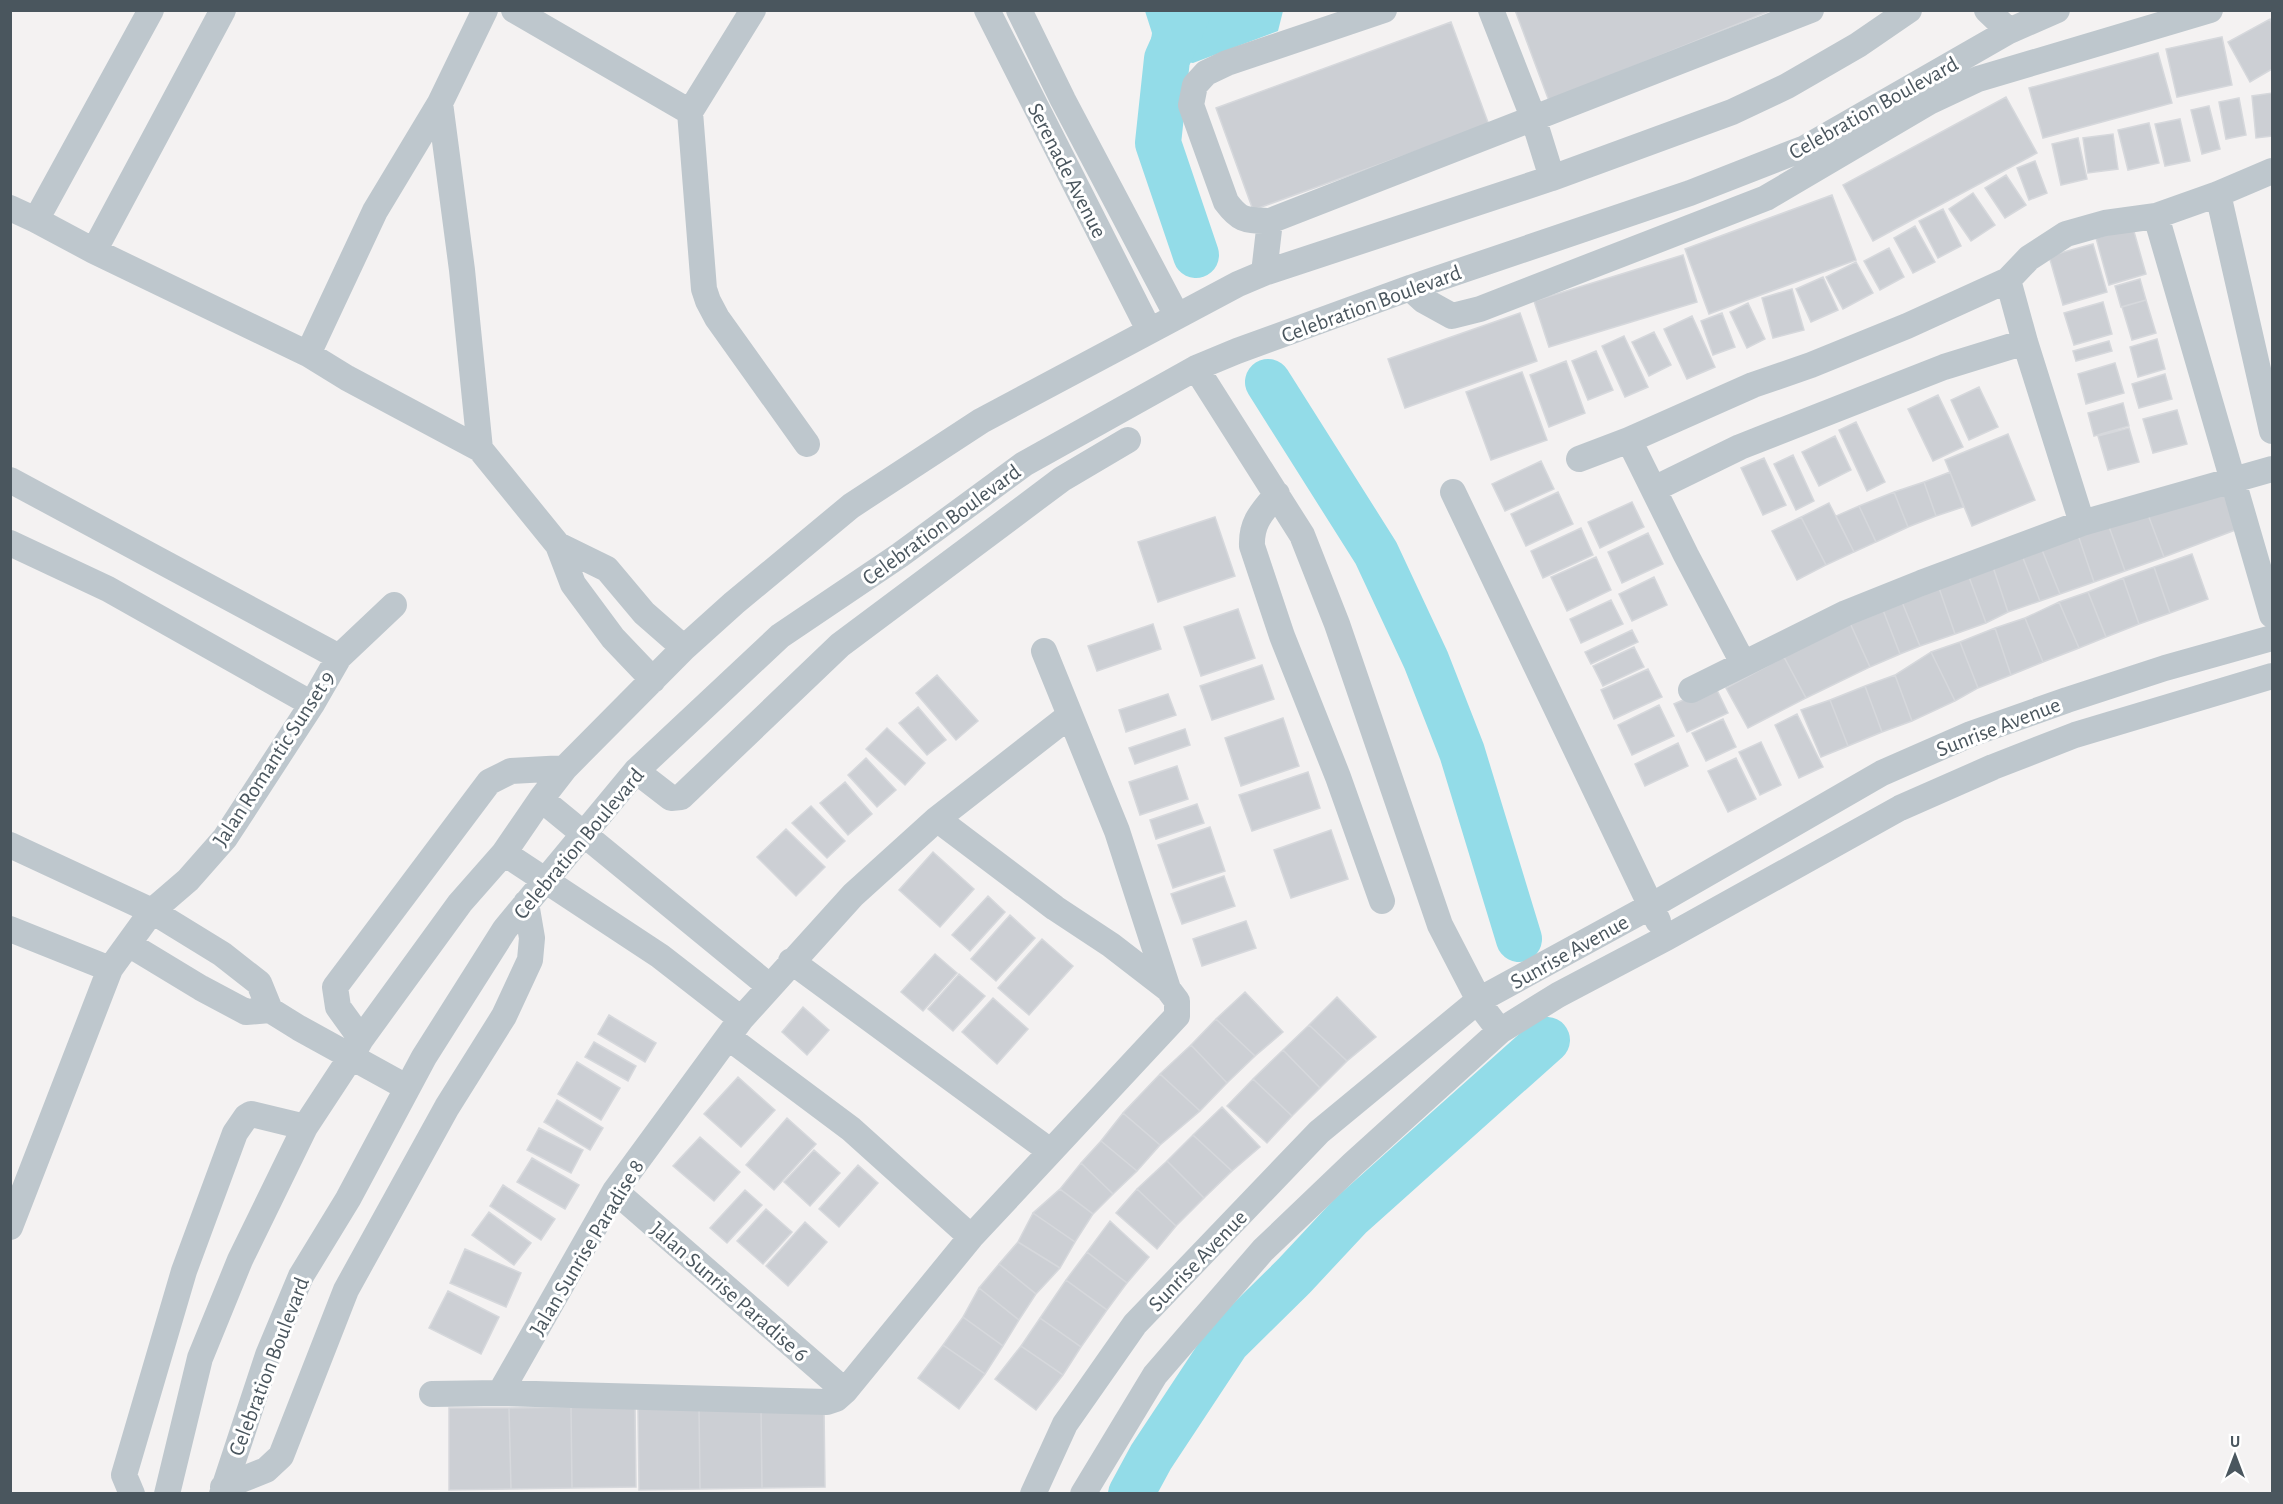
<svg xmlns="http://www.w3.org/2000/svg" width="2283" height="1504" font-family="'Alegreya Sans',sans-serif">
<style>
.water{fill:#93dce8}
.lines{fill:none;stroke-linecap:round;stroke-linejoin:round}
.river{stroke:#93dce8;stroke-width:46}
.building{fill:#cccfd4;stroke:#d6d8dc;stroke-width:1.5}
.minor{stroke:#bec7cd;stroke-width:26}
.labels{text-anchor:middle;stroke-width:6;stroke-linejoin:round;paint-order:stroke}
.street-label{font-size:22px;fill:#4a565e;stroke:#fff}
</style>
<rect width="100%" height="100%" fill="#f4f2f2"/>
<!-- water -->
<path class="water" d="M1145,11H1283L1278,31L1193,63L1167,59L1148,62L1152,33Z"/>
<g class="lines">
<!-- river -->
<path class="river" d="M1189,10L1167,59L1158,143L1196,255
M1268,382L1376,553L1426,660L1462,752L1519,939
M1131,1494L1151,1457L1227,1342L1294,1276L1350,1216L1547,1040"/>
</g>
<!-- building -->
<path class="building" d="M1515,10H1772L1549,101Z
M2270,19L2272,24V69L2250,82L2228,42Z
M1451,22L1489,125L1253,210L1216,108Z
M2222,37L2232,85L2177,97L2166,49Z
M2158,53L2172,103L2043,138L2029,88Z
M2272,93V136L2256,138L2252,96Z
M2006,97L2037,153L1873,241L1843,185Z
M2239,98L2246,135L2226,139L2219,102Z
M2209,106L2220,149L2202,154L2191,110Z
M2180,119L2190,161L2165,166L2155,124Z
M2149,123L2159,163L2128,170L2118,130Z
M2113,134L2118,169L2088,173L2083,138Z
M2078,138L2087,179L2061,185L2052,144Z
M2035,161L2047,193L2029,200L2017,168Z
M2006,175L2026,205L2005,218L1985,188Z
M1973,193L1995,225L1971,241L1949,209Z
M1832,195L1856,260L1709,314L1685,249Z
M1943,209L1961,246L1938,258L1919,221Z
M1915,226L1935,262L1913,273L1894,238Z
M2133,228L2146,274L2109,285L2096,238Z
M2093,244L2107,292L2063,305L2049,256Z
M1889,248L1904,277L1880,290L1864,261Z
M1683,255L1697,302L1549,347L1534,301Z
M1856,262L1873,293L1843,309L1826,277Z
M1823,277L1838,310L1811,322L1796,289Z
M2140,279L2146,300L2121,307L2115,286Z
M1792,289L1804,330L1773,338L1762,298Z
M2146,300L2156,333L2132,340L2122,307Z
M2103,302L2112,334L2074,345L2064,313Z
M1748,303L1765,339L1747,348L1730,312Z
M1520,313L1537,361L1405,408L1388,359Z
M1722,313L1735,347L1713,355L1701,321Z
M1692,316L1715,367L1687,379L1664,329Z
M1654,332L1671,365L1649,376L1632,342Z
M1624,336L1648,387L1625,397L1602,346Z
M2157,339L2165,369L2138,377L2130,347Z
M2109,341L2112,351L2076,361L2073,351Z
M1596,351L1613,390L1588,400L1572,361Z
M1566,361L1585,413L1549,427L1530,375Z
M2115,363L2124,393L2086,404L2078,374Z
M1522,372L1547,440L1491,460L1466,392Z
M2165,374L2172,399L2139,408L2132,384Z
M1979,387L1998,427L1969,440L1951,400Z
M1938,395L1963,447L1933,461L1908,409Z
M2123,403L2129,426L2094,436L2088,413Z
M2177,410L2187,444L2153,453L2143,419Z
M1856,422L1885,482L1867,491L1839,430Z
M2129,428L2139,462L2108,470L2098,436Z
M2008,434L2035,500L1972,526L1945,460Z
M1835,436L1851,470L1819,486L1802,452Z
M1793,455L1814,501L1796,510L1774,464Z
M1764,458L1786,505L1763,515L1741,468Z
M1541,461L1554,489L1505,511L1492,484Z
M1950,472L1963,507L1936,516L1924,482Z
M1924,482L1936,516L1908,527L1894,492Z
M2222,490L2238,529L2164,557L2147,512Z
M1558,492L1573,524L1526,546L1511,514Z
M1894,492L1908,527L1876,542L1859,506Z
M1632,502L1644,527L1600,548L1588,522Z
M1829,503L1854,552L1826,565L1801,517Z
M1859,506L1876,542L1854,552L1836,516Z
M2147,512L2164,557L2125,571L2108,524Z
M1215,517L1235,576L1158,602L1138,542Z
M1801,517L1826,565L1797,580L1772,531Z
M2108,524L2125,571L2094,582L2078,535Z
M1581,528L1593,555L1543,578L1531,551Z
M1648,533L1663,564L1622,583L1608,552Z
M2078,535L2094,582L2060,594L2042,550Z
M2042,550L2060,594L2040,601L2023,558Z
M2192,554L2208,599L2170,613L2154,567Z
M1596,557L1611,590L1567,611L1551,577Z
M2023,558L2040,601L2008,612L1993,567Z
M1993,567L2008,612L1986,623L1969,577Z
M2154,567L2170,613L2139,624L2123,578Z
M1654,577L1667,605L1632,621L1619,594Z
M1969,577L1986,623L1955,634L1939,588Z
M2123,578L2139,624L2106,637L2088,592Z
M1939,588L1955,634L1920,646L1902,602Z
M2088,592L2106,637L2079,648L2059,602Z
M1611,600L1623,624L1581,643L1570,619Z
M1902,602L1920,646L1900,654L1883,610Z
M2059,602L2079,648L2043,662L2025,618Z
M1238,609L1255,658L1201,676L1184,627Z
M1883,610L1900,654L1870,667L1850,623Z
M2025,618L2043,662L2011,675L1995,628Z
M1850,623L1870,667L1806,698L1784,657Z
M1153,624L1161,649L1097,671L1088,646Z
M1995,628L2011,675L1978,688L1960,642Z
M1632,630L1638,642L1591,664L1585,652Z
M1960,642L1978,688L1955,701L1931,652Z
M1634,647L1644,667L1603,686L1593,666Z
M1931,652L1955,701L1912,721L1895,675Z
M1784,657L1806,698L1748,728L1726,688Z
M1262,665L1274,699L1212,720L1200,686Z
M1648,669L1662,697L1614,719L1601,690Z
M937,675L978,721L956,740L916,693Z
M1895,675L1912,721L1882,732L1865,686Z
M1715,686L1728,713L1687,732L1674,704Z
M1865,686L1882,732L1848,746L1830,700Z
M1168,694L1176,715L1126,732L1119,710Z
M1830,700L1848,746L1821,757L1801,710Z
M1659,705L1674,736L1632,755L1618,725Z
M918,707L946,740L927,755L899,723Z
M1797,714L1823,767L1799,778L1775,725Z
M1283,718L1299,766L1241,786L1225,738Z
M1723,719L1736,747L1706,761L1692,733Z
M887,728L925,763L905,785L866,749Z
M1185,729L1190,745L1135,764L1129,748Z
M1761,742L1781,785L1760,795L1739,752Z
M1678,743L1688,766L1645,786L1635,764Z
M866,758L896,790L877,807L848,775Z
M1736,758L1756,799L1728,812L1708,771Z
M1177,766L1188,799L1140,815L1129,782Z
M1308,772L1320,808L1252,831L1239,795Z
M845,782L872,814L848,835L820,803Z
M1197,804L1204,823L1156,839L1150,820Z
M811,806L845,841L827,858L792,823Z
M1210,827L1225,871L1173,888L1158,845Z
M786,829L825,867L796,896L757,857Z
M1331,830L1348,879L1291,898L1274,850Z
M933,852L974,889L940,927L899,890Z
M1224,876L1235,906L1182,924L1171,894Z
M988,896L1005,912L970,951L952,935Z
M1010,915L1035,938L996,981L971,959Z
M1246,921L1256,948L1202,966L1193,939Z
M1042,939L1073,966L1029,1015L998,988Z
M935,954L957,973L923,1011L901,992Z
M959,974L985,996L953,1031L928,1009Z
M1245,992L1283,1032L1255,1056L1216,1019Z
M1337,997L1376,1037L1347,1061L1309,1025Z
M993,998L1028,1029L997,1064L962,1032Z
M803,1007L829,1030L807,1055L782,1032Z
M609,1015L656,1043L645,1062L598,1034Z
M1216,1019L1255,1056L1227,1083L1191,1045Z
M1309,1025L1347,1061L1320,1088L1283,1050Z
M594,1042L636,1066L628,1081L585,1057Z
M1191,1045L1227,1083L1200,1111L1160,1074Z
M1283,1050L1320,1088L1292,1116L1253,1079Z
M577,1062L620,1088L601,1120L558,1094Z
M1160,1074L1200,1111L1160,1145L1123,1113Z
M738,1077L775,1110L741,1147L704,1114Z
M1253,1079L1292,1116L1267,1143L1227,1106Z
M557,1100L603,1128L590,1150L544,1122Z
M1222,1107L1260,1147L1232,1171L1193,1135Z
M1123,1113L1160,1145L1137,1171L1101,1141Z
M787,1118L816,1144L774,1190L746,1165Z
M539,1128L583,1150L571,1173L527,1150Z
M1193,1135L1232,1171L1204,1198L1167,1161Z
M700,1137L740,1172L714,1201L673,1166Z
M1101,1141L1137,1171L1113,1194L1081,1163Z
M814,1150L840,1173L810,1206L784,1182Z
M532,1158L579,1185L565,1209L517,1182Z
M1167,1161L1204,1198L1176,1226L1137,1189Z
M1081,1163L1113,1194L1093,1214L1060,1189Z
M858,1165L878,1183L839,1227L819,1209Z
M503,1185L555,1219L541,1240L490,1206Z
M1060,1189L1093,1214L1075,1242L1033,1213Z
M1137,1189L1176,1226L1157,1249L1116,1213Z
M745,1190L762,1205L727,1243L710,1228Z
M766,1209L792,1232L763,1264L737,1241Z
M489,1212L531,1243L514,1265L472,1235Z
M1033,1213L1075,1242L1060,1268L1018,1242Z
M1110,1221L1149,1257L1127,1283L1087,1252Z
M805,1222L827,1242L788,1286L766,1266Z
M1018,1242L1060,1268L1036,1294L999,1264Z
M465,1249L521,1273L506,1307L450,1283Z
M1087,1252L1127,1283L1107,1310L1066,1280Z
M999,1264L1036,1294L1019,1320L979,1288Z
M1066,1280L1107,1310L1081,1347L1040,1318Z
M979,1288L1019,1320L1003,1346L963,1317Z
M448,1291L499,1317L481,1354L429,1328Z
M963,1317L1003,1346L985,1374L943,1345Z
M1040,1318L1081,1347L1063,1375L1021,1346Z
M943,1345L985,1374L959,1409L918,1378Z
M1021,1346L1063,1375L1036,1410L995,1379Z
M635,1406L636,1487L572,1488L571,1407Z
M571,1407L572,1488L511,1489L509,1408Z
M761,1407H824L825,1487L762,1488Z
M761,1407L762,1488L700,1489L699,1408Z
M449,1408H509L511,1489L449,1490Z
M638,1408H699L700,1489L639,1490Z"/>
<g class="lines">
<!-- minor -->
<path class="minor" d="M514,10L690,112
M753,10L690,112L704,289L708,301L717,318L807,444
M987,10L1149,330
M1019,10L1063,100L1177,316
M1384,10L1227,63L1206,73L1195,85L1191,105L1226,202C1241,222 1246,220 1270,221L1811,10
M1491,10L1533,117L1552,178
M1987,10L2009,31
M440,103L462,270L480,449
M2218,194L2272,431
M10,208L36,220L94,251L308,354L347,378L480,449L558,545L573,584L613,638L653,680
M2156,216L2272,615
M36,220L151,10
M94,251L223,10
M1264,273L1270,221
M2008,280L2025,342L2082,523
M1410,288L1423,300L1452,316L1480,309L1766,198L1929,102L1978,79L2210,10
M308,354L375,211L440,103L485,10
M1196,368L1302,535L1337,624L1440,925L1484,1010L1500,1031
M1629,440L1686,555L1743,663
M1579,459L1629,440L1753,385L1811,365L1907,326L2008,280L2029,258L2066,234L2105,223L2156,216L2218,194L2272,171
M10,480L339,657
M1654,489L1740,447L1944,367L2025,342
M1453,492L1658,921
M1277,494C1262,512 1251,522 1252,546L1282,636L1338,777L1382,901
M10,543L108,589L312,704
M558,545L607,569L644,613L684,648
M1691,690L1846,613L1921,583L2082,523L2272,469
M636,771L671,798L681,797L840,645L1062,479L1128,440
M541,799L769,986
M937,819L1055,908L1111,945L1168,989
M10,845L152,911L222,954L259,983L270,1010L246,1012L201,988L130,945
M504,853L660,956L741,1019
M10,929L110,969
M791,961L1050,1151
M270,1010L299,1028L406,1087
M728,1037L851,1129L971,1237
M361,1039L338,1007L335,987L489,782L511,771L565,768
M615,1191L845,1391
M10,1227L110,969L152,911L188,880L225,838L312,704L339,657L394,605
M500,1393L615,1191L741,1019L853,895L937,819L1069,716
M432,1394L500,1393L827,1402L836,1399L845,1391L971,1237L1177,1016V1001L1168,989L1117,831L1044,651
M223,1487L266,1470L281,1456L346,1290L447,1107L504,1016L530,960L532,938L526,903
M132,1494L124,1475L184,1271L235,1133L246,1117L251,1114L305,1127
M167,1494L200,1358L240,1260L305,1127L351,1057L361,1039L460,903L504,853L541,799L565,768L684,648L734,603L851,506L981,421L1238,284L1264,273L1552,178L1732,112L1787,86L1858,45L1909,10
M222,1494L268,1355L301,1276L348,1199L424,1057L505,929L636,771L780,636L900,555L1024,464L1196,368L1237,351L1410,288L1690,193L1805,148L2009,31L2057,10
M1033,1494L1065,1424L1135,1324L1319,1132L1479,1000L1651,906L1882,773L1971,734L2067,700L2165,668L2272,638
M1083,1494L1155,1375L1263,1250L1353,1164L1500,1031L1558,995L1666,938L1900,808L1993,767L2075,735L2272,676"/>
</g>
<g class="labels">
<!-- street labels -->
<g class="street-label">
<text transform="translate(1873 107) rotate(-29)" y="8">Celebration Boulevard</text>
<text transform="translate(1068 170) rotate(63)" y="8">Serenade Avenue</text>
<text transform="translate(1371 303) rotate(-20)" y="8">Celebration Boulevard</text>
<text transform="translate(941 524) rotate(-36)" y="8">Celebration Boulevard</text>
<text transform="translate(1998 726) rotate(-21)" y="8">Sunrise Avenue</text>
<text transform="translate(273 758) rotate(-57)" y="8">Jalan Romantic Sunset 9</text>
<text transform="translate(578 843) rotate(-50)" y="8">Celebration Boulevard</text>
<text transform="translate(1569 951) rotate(-29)" y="8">Sunrise Avenue</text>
<text transform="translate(586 1247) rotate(-59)" y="8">Jalan Sunrise Paradise 8</text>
<text transform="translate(1197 1260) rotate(-46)" y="8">Sunrise Avenue</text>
<text transform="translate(730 1291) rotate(41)" y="8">Jalan Sunrise Paradise 6</text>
<text transform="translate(268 1366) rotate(-69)" y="8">Celebration Boulevard</text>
</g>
</g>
<!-- border -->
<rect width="2283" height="1504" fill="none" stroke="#4a565e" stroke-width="24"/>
<!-- north arrow -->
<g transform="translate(2235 1456)" stroke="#ffffff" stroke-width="4.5" paint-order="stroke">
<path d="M0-4.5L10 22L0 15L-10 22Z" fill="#4a565e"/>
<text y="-9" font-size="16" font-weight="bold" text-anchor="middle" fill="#4a565e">U</text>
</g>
</svg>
